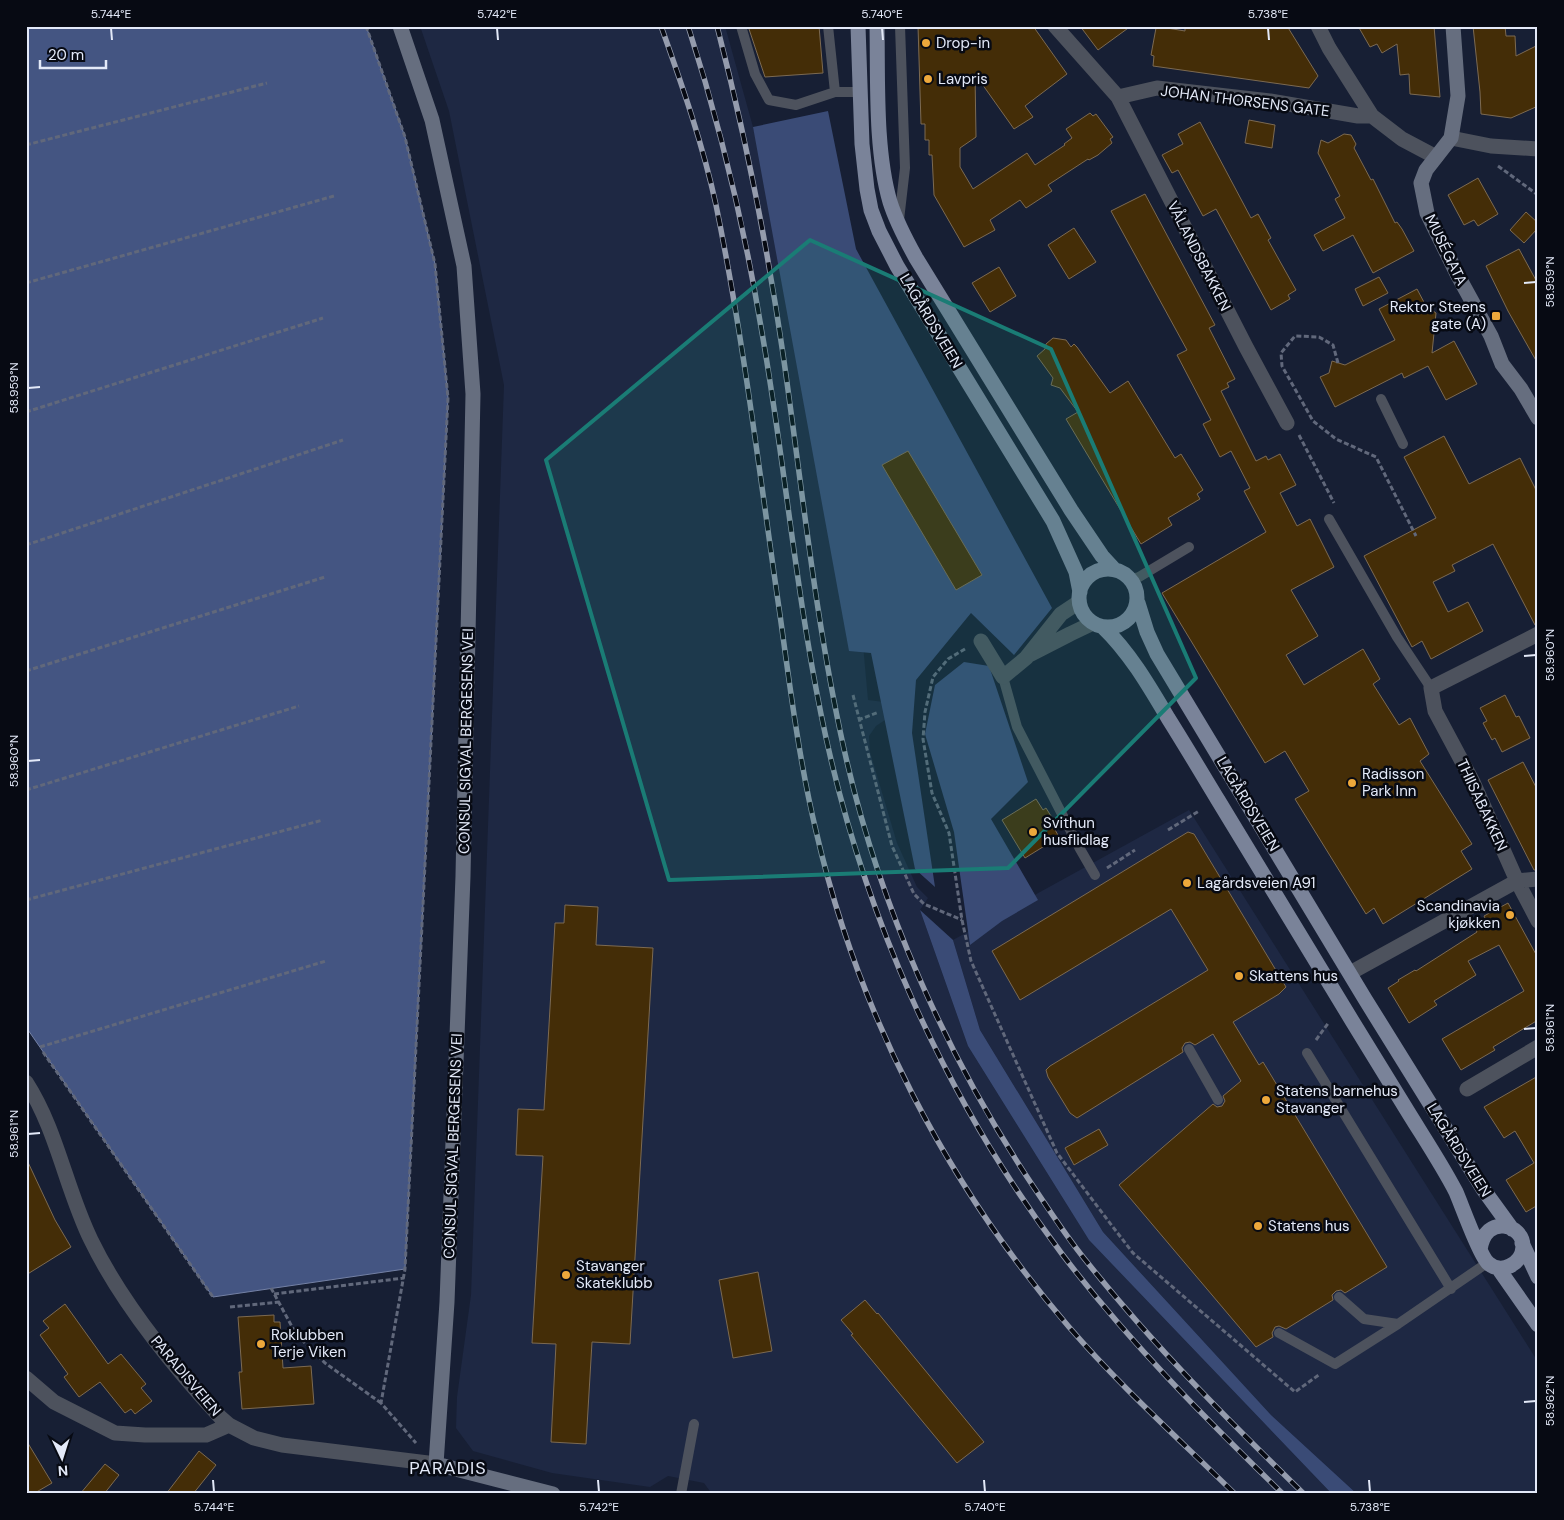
<svg xmlns="http://www.w3.org/2000/svg" width="1564" height="1520" font-family="'DM Sans',sans-serif">
<style>
.built{fill:#1e2843}
.forest{fill:#3a4b76}
.water{fill:#445582;stroke:#7481a5}
.building{fill:#442d07;stroke:#7c6a52}
.lines{fill:none;stroke-linecap:round;stroke-linejoin:round}
.path{stroke:#61687b;stroke-width:3;stroke-dasharray:5 2.5;stroke-linecap:butt}
.lane{stroke:#4d525d;stroke-width:10}
.street{stroke:#4d525d;stroke-width:15}
.secondary{stroke:#666e7f;stroke-width:15}
.primary{stroke:#7a8399;stroke-width:15}
.rail-casing{stroke:#959cad;stroke-width:5.5}
.rail{stroke:#070a13;stroke-width:4;stroke-dasharray:11;stroke-linecap:butt}
.marked{fill:#1a7c75;fill-opacity:0.2;stroke:#1a7c75;stroke-width:4;stroke-linejoin:round}
.ticks{fill:none;stroke:#e3e9f8;stroke-width:2}
.poi-dot{fill:#eda83b;stroke:#070a13;stroke-width:2}
.labels{text-anchor:middle;stroke-width:5;stroke-linejoin:round;paint-order:stroke}
.poi-label{font-size:15px;fill:#e3e9f8;stroke:#070a13;text-anchor:start}
.street-label{font-size:15px;fill:#e3e9f8;stroke:#070a13}
.quarter-label{font-size:18px;letter-spacing:1px;fill:#e3e9f8;stroke:#070a13}
.neatline{fill:none;stroke:#e3e9f8;stroke-width:2}
.ticks-label{font-size:12px;text-anchor:middle;fill:#e3e9f8}
</style>
<rect width="100%" height="100%" fill="#171f34"/>
<!-- built -->
<path class="built" d="M420,26H725L753,127L858,589L868,700L892,703L894,714L876,726L869,736L870,752L897,843L917,887L928,898L920,910L968,1046L1089,1240L1332,1494H712L704,1483L668,1476L650,1487L552,1473L473,1451L456,1428L457,1397L471,1295L504,385L449,111Z
M1189,810L1538,1362V1494H1357L1271,1415L1103,1232L980,1030L953,940Z"/>
<!-- forest -->
<path class="forest" d="M828,111L856,249L1052,608L1014,655L971,613L916,680L912,733L935,887L915,869L871,653L849,651L753,127Z
M964,662L989,666L1028,782L991,819L1038,900L1002,921L970,945L954,832L925,734L935,685Z
M920,910L953,940L980,1030L1103,1232L1271,1415L1357,1494H1332L1089,1240L968,1046Z"/>
<!-- water -->
<path class="water" d="M26,26H366L405,137L435,264L448,398L405,1269L213,1297L26,1027Z"/>
<!-- building -->
<path class="building" d="M748,26H819L823,73L765,77Z
M918,26H1033L1067,74L1025,106L1033,117L1014,129L975,74L976,137L960,148V167L973,189L1027,153L1035,165L1065,145L1064,144L1072,138L1066,129L1090,113L1093,116L1096,114L1113,137L1110,139L1112,143L1098,155L1089,160L1088,159L1048,185L1052,191L1026,208L1020,200L990,220L995,230L964,247L934,195L932,155H929V140H925V124H921Z
M1080,26H1131L1098,50Z
M1185,26H1287L1318,76L1309,88L1153,66L1154,56L1151,55L1156,28H1161V27L1185,31Z
M1358,26H1434L1440,97L1410,94L1409,74L1400,75L1397,44L1382,53L1377,44L1370,47Z
M1473,26H1505L1506,36H1515L1516,56L1538,45V106L1511,118L1481,114L1480,92Z
M1249,120L1275,125L1272,148L1245,143Z
M1200,122L1251,218L1258,214L1271,238L1268,240L1296,290L1288,295L1290,299L1271,310L1216,209L1203,216L1178,170L1172,173L1162,155L1183,144L1178,134Z
M1344,134L1351,135L1356,144L1354,148L1371,180L1373,179L1395,223L1397,222L1402,229L1414,251L1373,273L1353,235L1323,251L1314,235L1345,218L1335,199L1340,196L1318,153L1321,140L1328,143Z
M1478,178L1498,214L1478,226L1474,220L1464,225L1448,195Z
M1145,194L1215,325L1209,328L1235,379L1227,383L1229,387L1221,391L1256,461L1266,456L1268,460L1280,454L1296,485L1280,493L1297,526L1310,519L1334,567L1291,590L1318,636L1286,655L1304,685L1363,649L1380,679L1373,684L1399,725L1410,718L1429,754L1420,761L1472,844L1461,851L1472,869L1383,924L1374,908L1366,914L1295,799L1309,791L1285,751L1265,763L1162,593L1266,532L1244,491L1250,488L1231,451L1220,457L1203,424L1211,420L1177,355L1187,350L1111,211Z
M1526,212L1538,223V228L1524,243L1510,230Z
M1074,228L1096,262L1069,279L1048,245Z
M1519,249L1538,284V364L1508,311L1486,266Z
M999,267L1016,296L990,312L972,283Z
M1379,277L1388,293L1363,306L1355,289Z
M1417,289L1426,306L1436,313L1432,353L1454,341L1477,384L1446,400L1428,366L1404,378L1402,373L1335,407L1320,377L1329,373L1332,361L1345,365L1395,340L1379,309Z
M1053,338L1066,340L1071,347L1074,344L1077,347L1110,393L1128,381L1175,458L1181,454L1203,490L1197,494L1200,499L1168,518L1172,525L1141,544L1066,419L1078,412L1060,388L1051,385L1053,378L1037,356L1045,349L1046,344Z
M1444,436L1469,484L1520,458L1538,494V625H1535L1493,544L1452,565L1455,571L1433,582L1448,612L1468,602L1483,631L1431,659L1422,641L1412,647L1364,556L1436,518L1404,457Z
M908,451L982,575L956,590L882,465Z
M1505,695L1516,717L1519,716L1530,738L1502,752L1495,738L1492,740L1483,723L1487,721L1480,708Z
M1523,762L1538,791V870H1534L1488,780Z
M1036,799L1043,810L1046,808L1056,824L1053,826L1059,837L1025,858L1002,820Z
M1188,832L1194,834L1286,987L1279,994L1233,1022L1259,1065L1263,1062L1387,1267L1345,1293L1341,1290L1336,1291L1332,1295L1333,1300L1286,1329L1279,1326L1275,1327L1272,1333L1273,1337L1256,1347L1119,1185L1213,1104L1217,1107L1222,1106L1225,1101L1223,1096L1241,1081L1213,1034L1195,1045L1190,1042L1185,1043L1182,1048L1183,1052L1077,1118L1070,1113L1048,1077L1046,1070L1050,1066L1208,970L1171,909L1020,1000L992,951Z
M1508,903L1538,958V1020L1493,1047L1495,1050L1461,1070L1442,1039L1524,991L1499,945L1468,961L1476,975L1434,1001L1437,1005L1409,1023L1388,988L1399,981L1398,980L1415,970L1416,971L1477,932L1473,924L1485,918L1484,916Z
M565,905L598,907L596,945L653,948L630,1344L592,1342L586,1444L551,1442L556,1344L532,1343L543,1156L516,1155L518,1109L544,1110L555,923H564Z
M1538,1076V1205L1526,1212L1506,1180L1534,1163L1515,1131L1504,1138L1484,1107Z
M1099,1129L1108,1145L1074,1165L1065,1148Z
M26,1158L55,1220L71,1247L26,1275Z
M758,1272L772,1351L733,1358L719,1280Z
M865,1300L877,1314L878,1313L984,1442L957,1463L851,1335L853,1334L841,1320Z
M65,1304L108,1364L121,1354L146,1384L141,1388L152,1401L135,1414L131,1409L125,1413L100,1382L79,1397L64,1377L68,1374L40,1335L49,1328L43,1321Z
M274,1315V1322H280L283,1368L311,1366L314,1404L242,1409L239,1372H242L238,1317Z
M26,1440L52,1483L33,1494H26Z
M199,1451L216,1465L193,1494H166Z
M105,1464L119,1475L104,1494H80Z"/>
<g class="lines">
<!-- path -->
<path class="path" d="M366,26L405,137L435,264L448,398L405,1269L381,1403L416,1443
M26,145L267,83
M1498,166L1538,195
M26,283L334,196
M1338,363L1333,345L1319,337L1295,336L1281,353L1282,366L1313,421L1336,439L1376,457L1416,536
M26,412L323,318
M1299,435L1334,503
M26,545L343,440
M965,649L948,659L933,677L925,712L923,739L932,793L949,833L962,920L971,961L1057,1153L1116,1231L1133,1253L1295,1392L1320,1374
M26,671L325,577
M853,695L892,846L914,894L924,904L962,920
M858,720L879,712
M26,790L299,706
M1168,830L1199,811
M1107,868L1135,850
M26,900L323,820
M1316,1040L1329,1022
M40,1047L326,961
M43,1052L213,1297
M271,1288L296,1334L325,1363L381,1403
M274,1294L404,1278
M230,1307L279,1302"/>
<!-- lane -->
<path class="lane" d="M741,26L755,74L769,100L796,105L835,92H860
M828,26L835,92
M899,220L905,168L900,26
M1381,399L1403,444
M1329,519L1397,637L1431,688
M1131,579L1139,577L1189,547
M1003,677L1017,727L1080,849L1095,875
M1189,1049L1218,1100
M1307,1053L1451,1289
M1339,1297L1364,1319L1398,1324
M1279,1333L1335,1364L1398,1324L1487,1263
M681,1494L694,1424"/>
<!-- street -->
<path class="street" d="M1055,26L1118,97L1246,347L1287,423
M1318,26L1329,48L1372,116L1402,139L1436,157
M1118,97L1157,88L1270,101L1358,116H1372
M1451,138L1491,146L1538,149
M1538,634L1431,688L1435,711L1473,782L1517,881L1538,921
M981,641L1003,677L1026,658L1061,614L1079,602
M1031,654L1070,634L1093,623
M1350,973L1517,881L1538,879
M26,1082C57,1130 66,1189 91,1240C122,1304 173,1366 221,1418L229,1425L254,1438L282,1445L436,1464
M1467,1089L1538,1047
M26,1378L54,1402L115,1433L145,1435H206L229,1425"/>
<!-- secondary -->
<path class="secondary" d="M400,26L432,120L464,266L473,394L463,876L447,1302L436,1464L553,1494
M1453,26L1458,96L1451,138L1426,170L1421,183L1427,213L1457,274L1491,336L1502,364L1521,389L1538,418"/>
<!-- primary -->
<path class="primary" d="M858,26L862,144L867,189L871,210L879,231L897,266L1053,521L1076,572L1080,592
M877,26C878,81 875,150 890,202C896,221 906,240 916,258L1071,510L1102,556L1114,569
M1079 598a29 29 0 1 1 58 0a29 29 0 1 1-58 0Z
M1138,603L1147,632L1157,654L1365,999L1483,1189L1512,1229
M1103,627C1130,653 1149,686 1168,718C1185,745 1201,772 1218,800C1280,902 1342,1005 1405,1107C1422,1135 1441,1163 1456,1192C1462,1206 1480,1256 1488,1263C1501,1275 1522,1264 1523,1247C1524,1224 1485,1213 1480,1250
M1522,1243L1538,1277
M1498,1268L1538,1325"/>
<defs>
<path id="rail" d="M661,26C682,85 703,145 716,205C744,341 760,478 780,615C790,687 799,760 816,831C858,1014 947,1185 1069,1327C1120,1386 1179,1439 1235,1494
M688,26C720,125 744,225 761,327C784,456 795,586 821,714C860,908 943,1096 1062,1254C1128,1341 1205,1418 1283,1494
M717,26C745,134 767,244 783,354C802,486 815,619 844,749C879,906 946,1056 1035,1189C1051,1213 1068,1239 1087,1262C1153,1345 1228,1420 1304,1494"/>
</defs>
<!-- rail casing -->
<use href="#rail" class="rail-casing"/>
<!-- rail -->
<use href="#rail" class="rail"/>
</g>
<!-- marked area -->
<path class="marked" d="M810,240L1051,349L1196,678L1008,868L669,880L546,460Z"/>
<!-- ticks -->
<path class="ticks" d="M111,28L112,40M497,28L498,40M882,28L883,40M1268,28L1269,40M1524,283L1536,282M28,388L40,387M1524,656L1536,655M28,761L40,760M1524,1029L1536,1028M28,1134L40,1133M1524,1402L1536,1401M213,1480L214,1492M598,1480L599,1492M984,1480L985,1492M1369,1480L1370,1492"/>
<!-- markers -->
<g class="poi-dot">
<circle cx="926" cy="43" r="5"/>
<circle cx="928" cy="79" r="5"/>
<rect x="1491" y="311" width="10" height="10" rx="2.5"/>
<circle cx="1352" cy="783" r="5"/>
<circle cx="1033" cy="832" r="5"/>
<circle cx="1187" cy="883" r="5"/>
<circle cx="1510" cy="915" r="5"/>
<circle cx="1239" cy="976" r="5"/>
<circle cx="1266" cy="1100" r="5"/>
<circle cx="1258" cy="1226" r="5"/>
<circle cx="566" cy="1275" r="5"/>
<circle cx="261" cy="1344" r="5"/>
</g>
<g class="labels">
<!-- poi labels -->
<g class="poi-label">
<text x="936" y="48">Drop-in</text>
<text x="938" y="84">Lavpris</text>
<text x="1486" y="312" text-anchor="end">Rektor Steens<tspan x="1486" dy="17">gate (A)</tspan></text>
<text x="1362" y="779">Radisson<tspan x="1362" dy="17">Park Inn</tspan></text>
<text x="1043" y="828">Svithun<tspan x="1043" dy="17">husflidlag</tspan></text>
<text x="1197" y="888">Lagårdsveien A91</text>
<text x="1500" y="911" text-anchor="end">Scandinavia<tspan x="1500" dy="17">kjøkken</tspan></text>
<text x="1249" y="981">Skattens hus</text>
<text x="1276" y="1096">Statens barnehus<tspan x="1276" dy="17">Stavanger</tspan></text>
<text x="1268" y="1231">Statens hus</text>
<text x="576" y="1271">Stavanger<tspan x="576" dy="17">Skateklubb</tspan></text>
<text x="271" y="1340">Roklubben<tspan x="271" dy="17">Terje Viken</tspan></text>
</g>
<!-- street labels -->
<g class="street-label">
<text transform="translate(1245 101) rotate(7)" y="5">JOHAN THORSENS GATE</text>
<text transform="translate(1446 250) rotate(64)" y="5">MUSÉGATA</text>
<text transform="translate(1199 256) rotate(63)" y="5">VÅLANDSBAKKEN</text>
<text transform="translate(931 321) rotate(59)" y="5">LAGÅRDSVEIEN</text>
<text transform="translate(466 741) rotate(-89)" y="5">CONSUL SIGVAL BERGESENS VEI</text>
<text transform="translate(1248 804) rotate(59)" y="5">LAGÅRDSVEIEN</text>
<text transform="translate(1482 805) rotate(65)" y="5">THIISABAKKEN</text>
<text transform="translate(453 1146) rotate(-88)" y="5">CONSUL SIGVAL BERGESENS VEI</text>
<text transform="translate(1459 1150) rotate(58)" y="5">LAGÅRDSVEIEN</text>
<text transform="translate(186 1376) rotate(50)" y="5">PARADISVEIEN</text>
</g>
<!-- quarter labels -->
<g class="quarter-label">
<text x="448" y="1474">PARADIS</text>
</g>
</g>
<!-- border -->
<rect width="1564" height="1520" fill="none" stroke="#070a13" stroke-width="55"/>
<!-- north arrow -->
<g transform="translate(62 1458) rotate(176)" stroke="#070a13" stroke-width="4" paint-order="stroke">
<path d="M0-4L9 19L0 12L-9 19Z" fill="#e3e9f8"/>
<text y="-8" font-size="14" font-weight="bold" text-anchor="middle" fill="#e3e9f8">N</text>
</g>
<!-- scale -->
<path d="M40 60v8h66v-8" fill="none" stroke="#e3e9f8" stroke-width="2.5"/>
<text x="48" y="60" font-size="15" fill="#e3e9f8" stroke="#070a13" stroke-width="4" paint-order="stroke">20 m</text>
<rect x="28" y="28" width="1508" height="1464" class="neatline"/>
<g class="ticks-label">
<text x="111" y="18">5.744°E</text>
<text x="497" y="18">5.742°E</text>
<text x="882" y="18">5.740°E</text>
<text x="1268" y="18">5.738°E</text>
<text transform="translate(1550 282) rotate(-90)" y="4">58.959°N</text>
<text transform="translate(14 388) rotate(-90)" y="4">58.959°N</text>
<text transform="translate(1550 655) rotate(-90)" y="4">58.960°N</text>
<text transform="translate(14 761) rotate(-90)" y="4">58.960°N</text>
<text transform="translate(1550 1028) rotate(-90)" y="4">58.961°N</text>
<text transform="translate(14 1134) rotate(-90)" y="4">58.961°N</text>
<text transform="translate(1550 1401) rotate(-90)" y="4">58.962°N</text>
<text x="214" y="1511">5.744°E</text>
<text x="599" y="1511">5.742°E</text>
<text x="985" y="1511">5.740°E</text>
<text x="1370" y="1511">5.738°E</text>
</g>
</svg>
